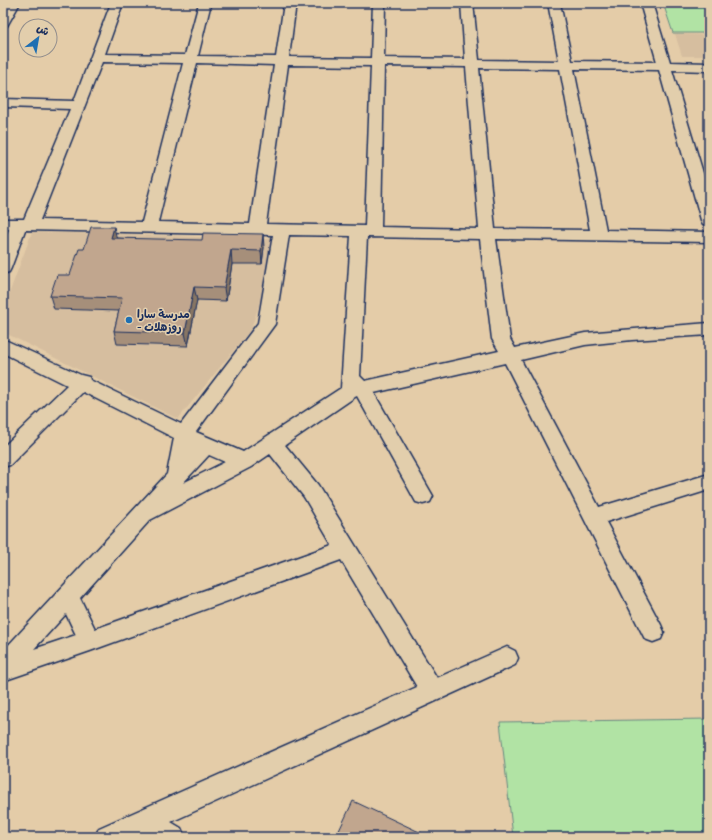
<svg xmlns="http://www.w3.org/2000/svg" width="712" height="840" font-family="Delius,'Playpen Sans Arabic',sans-serif">
<style>
.built{fill:#d6be9f}
.green{fill:#b1e3a4;stroke:#668981}
.lines{fill:none;stroke-linecap:round;stroke-linejoin:round}
.minor-casing{stroke:#1b2f5e;stroke-width:3}
.minor{fill:#e2ceac;fill-rule:evenodd}
.wall{fill:#a68f7a;stroke:#1b2f5e}
.shaded-wall{fill:#877463;stroke:#1b2f5e}
.building{fill:#c1a68e;stroke:#1b2f5e}
.poi-dot{fill:#1f6fb2;stroke:#e2ceac;stroke-width:1.5}
.labels{text-anchor:middle;stroke-width:3;stroke-linejoin:round;paint-order:stroke}
.poi-label{font-size:11px;font-weight:bold;fill:#1b2f5e;stroke:#e2ceac;text-anchor:start}
</style>
<rect width="100%" height="100%" fill="#e4cca8"/>
<filter id="ink" filterUnits="userSpaceOnUse"><feTurbulence type="fractalNoise" baseFrequency=".025" numOctaves="2"/><feDisplacementMap in="SourceGraphic" scale="8" xChannelSelector="R" yChannelSelector="G"/><feConvolveMatrix kernelMatrix="1 2 1 2 8 2 1 2 1" color-interpolation-filters="sRGB"/></filter>
<g filter="url(#ink)">
<!-- built -->
<path class="built" d="M675,34L709,35V56H682Z
M32,232L270,239L269,275L251,329L178,419L3,332V310Z"/>
<!-- green -->
<path class="green" d="M663,3H709V33H673Z
M709,719V837H513L500,722Z"/>
<g class="lines">
<defs>
<path id="minor" d="M8,3H20L7,26L3,27V12Z
M111,3H123L105,54L185,55L199,3H211L198,56L276,57L284,3H296L289,57L371,58L373,3H385L384,58L465,59L461,3H473L479,60L559,61L548,3H560L572,61L657,62L640,3H652L670,62L709,63V71L672,70L709,193V225L703,224L701,220L659,70L574,69L606,230L709,232V242L496,239L510,339L515,348L585,333L709,323V335L632,340L585,345L521,360L599,507L709,474V490L606,522L661,625L664,632L661,639L653,642L645,639L505,363L374,393L433,496L430,502L423,504L416,502L357,396L355,397L285,445L318,485L437,678L507,647L515,651L518,658L515,665L171,822L181,828L185,837H149L144,834L137,837H95L99,828L417,687L341,560L90,651L3,681V651L167,474L174,438L83,392L10,465L3,467V447L67,385L3,353V339L81,375L89,377L90,380L181,424L258,323L273,235L25,230L11,268L9,272L3,274V246L9,229H3V219H24L70,109L3,107V99L74,101ZM102,62L183,63L142,222L40,220ZM197,63L274,65L250,224L158,222ZM288,65L371,66L365,226L266,224ZM384,66L466,67L479,229L381,227ZM479,68L560,69L590,230L495,229ZM289,235L351,236L341,388L243,452L196,432L275,324ZM367,237L480,239L492,339L499,351L365,381L360,376ZM270,454L304,497L332,545L95,629L80,598L150,520L251,467ZM209,455L225,462L183,483ZM66,614L76,635L34,649Z"/>
</defs>
<!-- minor casing -->
<use href="#minor" class="minor-casing"/>
<!-- minor -->
<use href="#minor" class="minor"/>
</g>
<!-- wall -->
<path class="wall" d="M117,238L264,247L262,264H232L226,301L197,300L188,346L117,344L114,331L119,311L54,309L50,296L70,275Z"/>
<!-- shaded-wall -->
<path class="shaded-wall" d="M114,227L117,240L111,238Z
M263,234L264,247L262,264L261,251Z
M231,250L232,264L226,301L224,288Z
M194,287L197,300L188,346L185,333Z"/>
<!-- building -->
<path class="building" d="M91,227H114L111,238L202,240L203,233L263,234L261,251L231,250L224,288L194,287L185,333L114,331L122,298L50,296L57,275H70L79,249H84Z
M353,801L430,837H336Z"/>
</g>
<!-- markers -->
<circle class="poi-dot" cx="129" cy="320" r="4"/>
<g class="labels">
<!-- poi labels -->
<g class="poi-label">
<text x="137" y="318">مدرسة سارا<tspan x="137" dy="13">- روزهلات</tspan></text>
</g>
</g>
<!-- margin -->
<rect width="712" height="840" fill="none" stroke="#e2ceac" stroke-width="16"/>
<rect x="8" y="8" width="696" height="824" fill="none" stroke="#1b2f5e" stroke-width="1.5" filter="url(#ink)"/>
<!-- north arrow -->
<g transform="translate(38 38) rotate(31)"><circle r="19" fill="#e2ceac" stroke="#928e8d"/>
<path d="M0-3L7 15L0 10L-7 15Z" fill="#1f6fb2"/>
<text y="-6" font-size="11" font-weight="bold" text-anchor="middle" fill="#1b2f5e">ش</text>
</g>
</svg>
